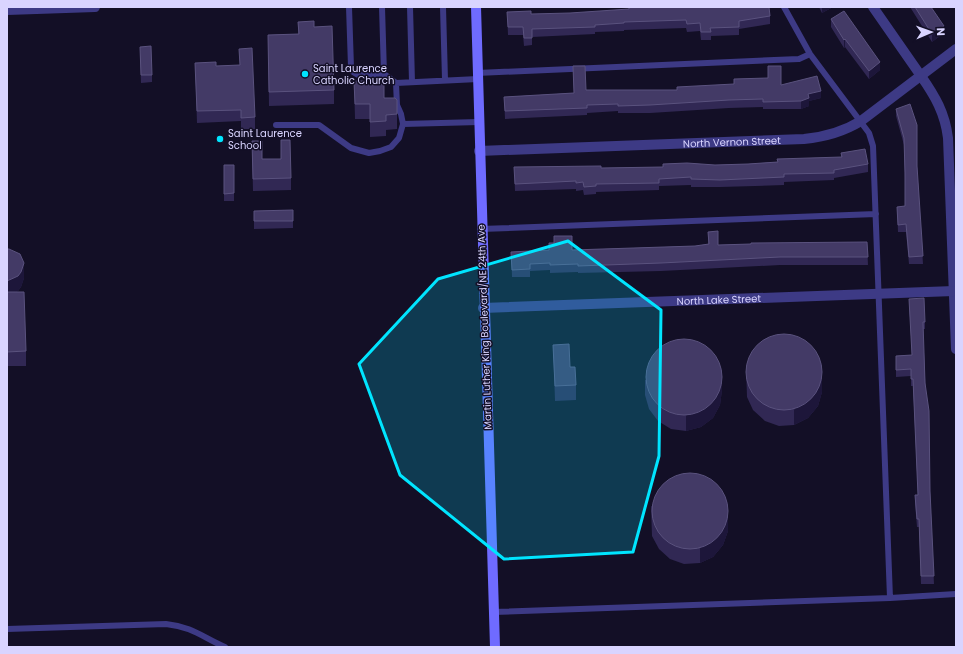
<svg xmlns="http://www.w3.org/2000/svg" width="963" height="654" font-family="Poppins,sans-serif">
<style>
.lines{fill:none;stroke-linecap:round;stroke-linejoin:round}
.service{stroke:#3d3a85;stroke-width:6}
.minor{stroke:#3d3a85;stroke-width:10}
.tertiary{stroke:#3d3a85;stroke-width:10}
.secondary{stroke:#6f6bff;stroke-width:10}
.wall{fill:#312854}
.shaded-wall{fill:#1d163a}
.building{fill:#433a66;stroke:#5a527e}
.marked{fill:#00e5ff;fill-opacity:0.2;stroke:#00e5ff;stroke-width:3;stroke-linejoin:round}
.poi-dot{fill:#00e5ff;stroke:#130f26;stroke-width:1.5}
.labels{text-anchor:middle;stroke-width:3;stroke-linejoin:round;paint-order:stroke}
.poi-label{font-size:10px;fill:#d9d4ff;stroke:#130f26;text-anchor:start}
.street-label{font-size:10px;fill:#d9d4ff;stroke:#130f26}
</style>
<rect width="100%" height="100%" fill="#130f26"/>
<g class="lines">
<!-- service -->
<path class="service" d="M349,7L351,67L353,72L358,75L384,74L382,7
M410,7L412,82
M443,7L445,80
M784,7L810,54L869,133L873,146L890,598
M477,73L799,59L810,54
M384,74L396,83
M478,79L396,83L397,105L401,114L403,124L479,122
M276,125H319L351,148L369,153L380,151L391,147L399,138L403,124
M481,229L876,214
M493,612L890,598L956,594
M7,629L166,624C193,627 202,637 225,647"/>
<!-- minor -->
<g class="minor">
<path d="M921,76C935,96 945,113 948,138L956,349"/>
<path id="s1" d="M483,308L954,291"/>
</g>
<!-- tertiary -->
<g class="tertiary">
<path d="M873,7L921,76"/>
<path d="M7,10L95,7"/>
<path id="s2" d="M479,151L804,139C825,137 843,132 861,121L956,49"/>
</g>
<!-- secondary -->
<path class="secondary" d="M476,7L495,647"/>
</g>
<!-- wall -->
<path class="wall" d="M819,7H833L822,13Z
M910,7H931L944,33L932,42Z
M507,12L531,14L770,16V24L739,29V35L711,36V40H701L700,31L687,32L686,28L624,30V31L595,32V34L532,37V45L524,46L523,35H508Z
M831,19L880,70L869,79L845,47L844,48L831,27Z
M298,22L314,27L334,90V104L269,106L268,35L298,34Z
M239,49L255,117V129H241V121L197,123L195,63L216,66L240,65Z
M140,54L152,75V82L141,83Z
M573,66L586,90H677L781,85L821,98L809,101V106L801,109H763V107L729,108L650,113H618V111L587,113V115L505,119L504,97L574,93Z
M354,81L366,85L384,98L397,100V129L386,130V136L370,137V119H355Z
M896,109L917,166L923,264H909L906,232H898L897,207L905,206V180L904,145L896,116Z
M252,152L291,178V190L253,191Z
M841,153L868,164V172L834,178V180L784,182V185L720,187H691V185L659,186V190L596,192V194L584,195L583,190L576,191V189L515,191L514,167L601,168L663,167L748,164L841,157Z
M224,165L234,193V201H224Z
M293,210V228L254,229V211Z
M708,232L718,245L867,242L868,265H780L661,271L578,273V272L550,273V270L530,271V277H512L511,252L549,250V243L572,250L695,246L708,244Z
M7,249L24,278L21,287L18,291L15,292L26,351V366H7Z
M909,299L925,322V329H923L930,491L934,584H921L919,527H917L915,503V495H918L913,386H911V376L896,377V356L912,355Z
M553,345L576,385V400L555,401Z
M746,367L822,392L818,406L808,418L794,425L779,426L765,421L753,410L747,397Z
M645,380L722,390L720,405L713,418L701,427L686,431L671,429L658,421L649,409L645,395Z
M651,506L728,531L723,545L713,557L700,563L684,564L670,559L659,549L652,536Z"/>
<!-- shaded-wall -->
<path class="shaded-wall" d="M822,7H833L822,13Z
M944,26V33L932,42V34Z
M845,39V47L844,48V40Z
M880,62V70L869,79V71Z
M821,91V98L809,101V106L801,109V101L808,94Z
M24,263V278L21,287L18,291L7,296V281Z
M722,375V390L720,405L713,418L701,427L686,431V416Z
M822,377V392L818,406L808,418L794,425V410Z
M728,516V531L723,545L713,557L700,563V548Z"/>
<!-- building -->
<path class="building" d="M629,7H769L770,16L739,21V27L710,28L711,32H701L700,23L687,24L686,20L624,22V23L595,25V27L532,29V38H524L523,27H508L507,12L531,11V14L570,13L629,9Z
M915,7H931L944,26L932,34Z
M844,11L880,62L869,71L845,39L844,40L831,19Z
M314,21V27L332,26L334,90L269,92L268,35L299,34L298,22Z
M151,46L152,75H141L140,47Z
M252,48L255,117L241,118V110L197,111L195,63L216,62V66L240,65L239,49Z
M573,66H585L586,90H677V87L734,84V79L768,78V66H781V85L817,76L821,91L808,94L809,98L801,101L763,102V99L729,100L650,105L618,106V104L587,105V108L505,111L504,97L574,93Z
M354,81H365L366,85L384,84V98H395L397,100V114L386,115V121L370,122V104H355Z
M910,104L917,125V166L923,256L909,257L906,224L898,225L897,207L905,206V173L904,138L896,109Z
M281,140H290L291,178L253,179L252,141H262V159H281Z
M865,149L868,164L834,170V173L784,174V177L720,180L691,179V177L659,179V183L596,184V186L584,187L583,182L576,183V181L515,184L514,167L601,166V168L663,167V164L687,163L715,165L748,164L778,162L777,159L842,157L841,153Z
M224,165H234V193L224,194Z
M293,210V221H254V211Z
M718,231V245L751,244V243L867,242L868,257H780L661,263L578,266V264L550,265V263L530,264V269L512,270L511,252L549,250V243H554V236H572V250L695,246L709,244L708,232Z
M7,249H9L20,254L24,263L21,272L18,276L7,281Z
M7,292H24L26,351L7,352Z
M924,298L925,322H923L925,383L929,411L930,491L934,576H921L919,519H917L915,495H918L913,379H911V369L896,370V356L912,355L909,299Z
M746 372a38 38 0 1 1 76 0a38 38 0 1 1-76 0Z
M646 377a38 38 0 1 1 76 0a38 38 0 1 1-76 0Z
M569,344L570,367H575L576,385L555,386L553,345Z
M652 511a38 38 0 1 1 76 0a38 38 0 1 1-76 0Z"/>
<!-- marked area -->
<path class="marked" d="M568,241L661,310L659,456L633,552L504,559L400,475L359,364L438,279Z"/>
<!-- markers -->
<g class="poi-dot">
<circle cx="305" cy="74" r="4"/>
<circle cx="220" cy="139" r="4"/>
</g>
<g class="labels">
<!-- poi labels -->
<g class="poi-label">
<text x="313" y="72">Saint Laurence<tspan x="313" dy="12">Catholic Church</tspan></text>
<text x="228" y="137">Saint Laurence<tspan x="228" dy="12">School</tspan></text>
</g>
<!-- street labels -->
<g class="street-label">
<text dy="4" stroke="none"><textPath href="#s2" startOffset="253">North Vernon Street</textPath></text>
<text dy="4" stroke="none"><textPath href="#s1" startOffset="236">North Lake Street</textPath></text>
<text transform="translate(484 327) rotate(-92)" y="4">Martin Luther King Boulevard/NE 24th Ave</text>
</g>
</g>
<!-- border -->
<rect width="963" height="654" fill="none" stroke="#d9d4ff" stroke-width="16"/>
<!-- north arrow -->
<g transform="translate(931 32) rotate(88)" stroke="#130f26" stroke-width="3" paint-order="stroke">
<path d="M0-3L7 15L0 10L-7 15Z" fill="#d9d4ff"/>
<text y="-6" font-size="11" font-weight="bold" text-anchor="middle" fill="#d9d4ff">N</text>
</g>
</svg>
